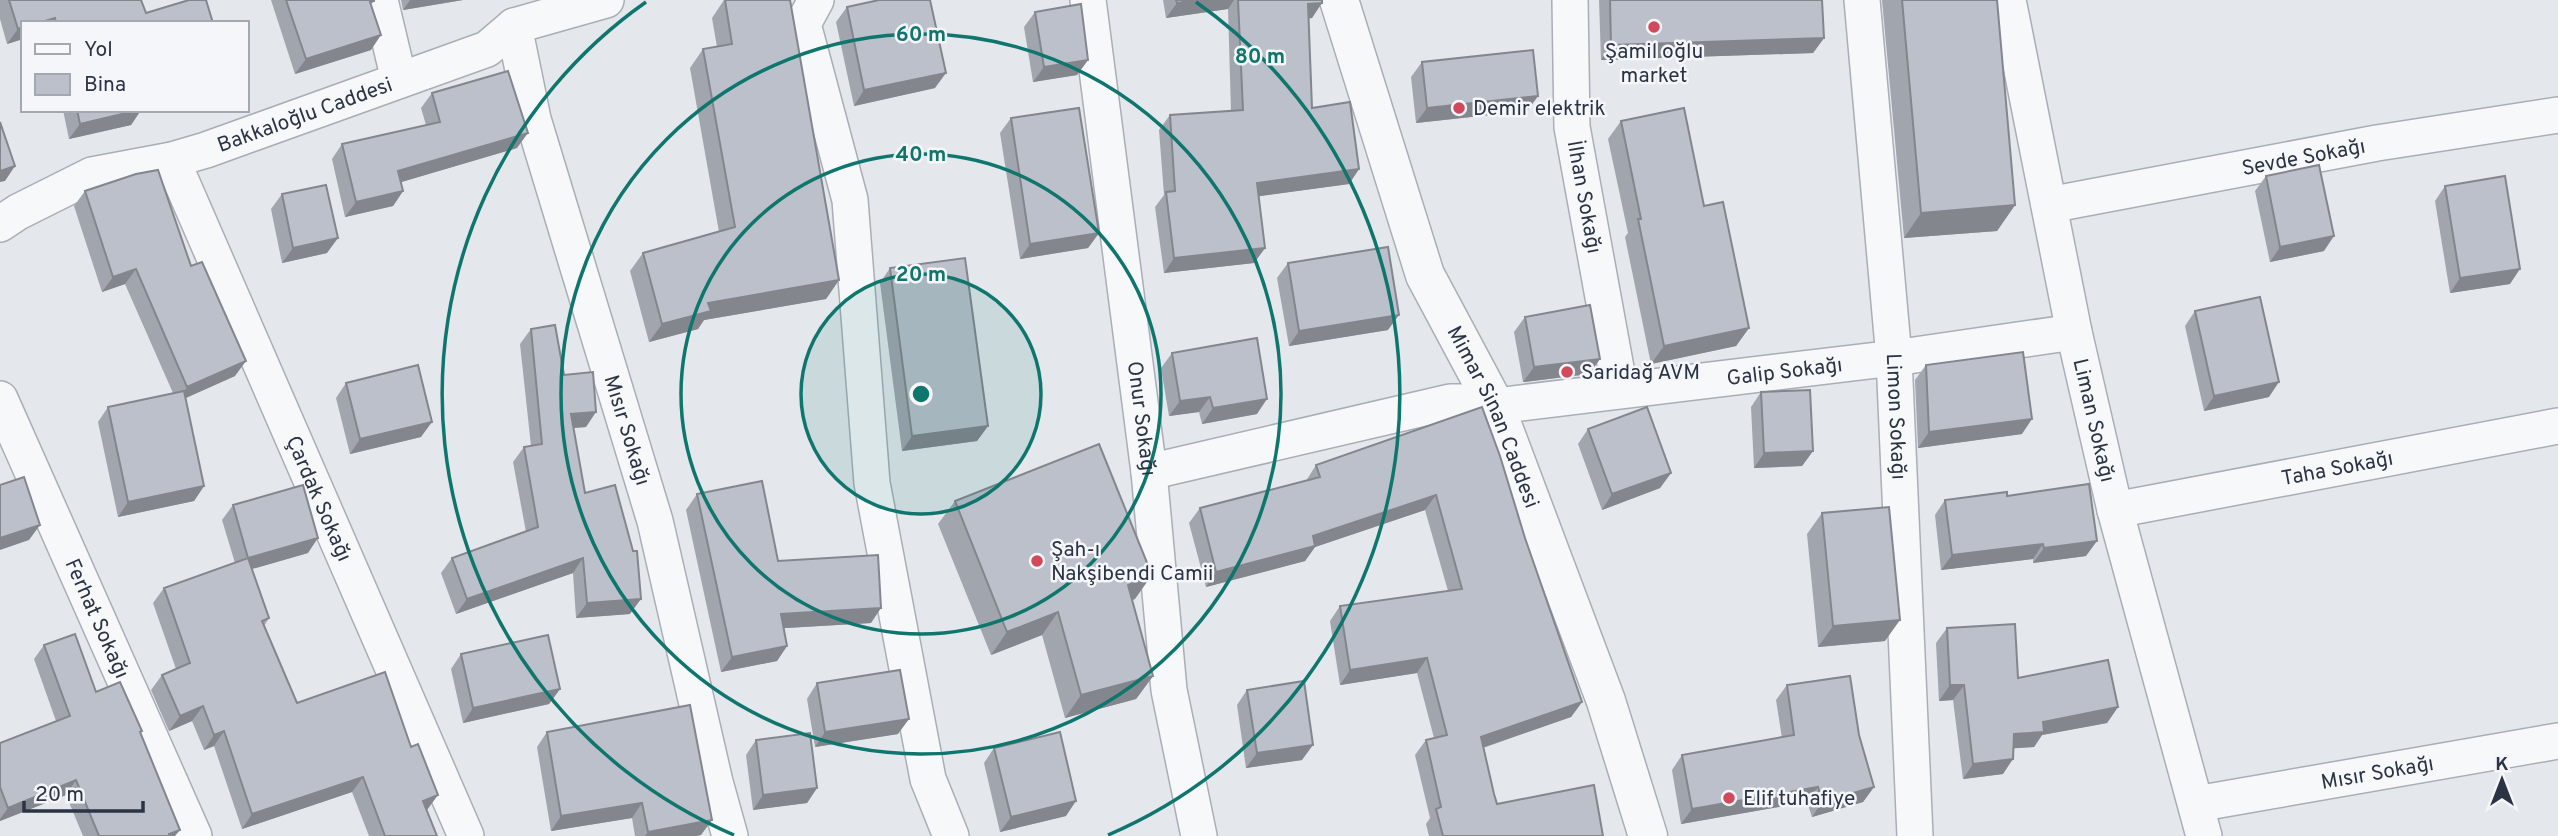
<svg xmlns="http://www.w3.org/2000/svg" width="2558" height="836" font-family="Overpass,sans-serif">
<style>
.lines{fill:none;stroke-linecap:round;stroke-linejoin:round}
.minor-casing{stroke:#a9aeb7;stroke-width:38}
.tertiary-casing{stroke:#a9aeb7;stroke-width:41}
.minor{stroke:#f7f8fa;stroke-width:35}
.tertiary{stroke:#f7f8fa;stroke-width:38}
.wall{fill:#a1a5ae}
.shaded-wall{fill:#83868d}
.building{fill:#bbc0ca;stroke:#83868d;stroke-width:2}
.ring{fill:none;stroke:#0f766e;stroke-width:3.5}
.poi-dot{fill:#d1495b;stroke:#f4f6f9;stroke-width:2.5}
.labels{text-anchor:middle;stroke-width:5;stroke-linejoin:round;paint-order:stroke}
.poi-label{font-size:21px;fill:#2b3445;stroke:#f4f6f9;text-anchor:start}
.street-label{font-size:21px;fill:#2b3445;stroke:#f4f6f9}
.centre{fill:#0f766e;stroke:#f4f6f9;stroke-width:3.5}
.ring-label{font-size:21px;text-anchor:middle;font-weight:bold;fill:#0f766e;stroke:#f4f6f9;stroke-width:5;stroke-linejoin:round;paint-order:stroke}
</style>
<rect width="100%" height="100%" fill="#e4e7ec"/>
<g class="lines">
<defs>
<g id="minor">
<path d="M380,0L399,80"/>
<path d="M816,0L803,24L850,200L872,483L928,779L951,836"/>
<path id="s1" d="M1088,0L1149,472L1169,690L1199,836"/>
<path id="s2" d="M1570,0L1572,127L1620,390"/>
<path id="s3" d="M1862,0L1894,358L1915,836"/>
<path id="s4" d="M2008,0L2074,332L2115,510L2204,836"/>
<path id="s5" d="M514,26L533,119L655,521L715,782L730,836"/>
<path id="s6" d="M172,160L466,836"/>
<path id="s7" d="M2049,205L2377,143L2558,115"/>
<path id="s8" d="M0,224L18,212L92,175L172,160L206,150L487,49L514,26L606,0"/>
<path id="s9" d="M0,399L194,836"/>
<path id="s10" d="M1149,472L1450,402H1473L1495,406L1894,358L2074,332"/>
<path id="s11" d="M2115,510L2558,426"/>
<path id="s12" d="M2196,804L2558,741"/>
</g>
<g id="tertiary">
<path id="s13" d="M1339,0L1425,275L1495,406L1606,701L1648,836"/>
</g>
</defs>
<!-- minor casing -->
<use href="#minor" class="minor-casing"/>
<!-- tertiary casing -->
<use href="#tertiary" class="tertiary-casing"/>
<!-- minor -->
<use href="#minor" class="minor"/>
<!-- tertiary -->
<use href="#tertiary" class="tertiary"/>
</g>
<!-- wall -->
<path class="wall" d="M0,0H141L146,13L213,23H23V39L7,44L0,19Z
M271,0H374L371,5V50L295,74Z
M401,0H463L403,10Z
M724,0H790L839,280L826,299L704,320L698,329L649,342L630,271L643,253L719,232L690,68L703,49L717,47L712,18Z
M1163,0H1322L1312,18L1308,19L1312,108L1359,169L1349,184L1259,196L1265,248L1254,263L1164,273L1155,207L1164,195L1159,130L1170,115L1231,111L1228,9L1166,18Z
M1599,0H1822L1824,38L1813,53L1601,60Z
M1882,0H1997L2015,205L1997,231L1904,238Z
M847,7L935,88L854,106L836,22Z
M1035,12L1088,60L1077,75L1033,82L1024,27Z
M1422,62L1538,96L1527,111L1416,123L1411,77Z
M432,93L517,148L401,182L403,191L393,206L345,217L332,159L342,144L426,125L421,108Z
M63,110H141L131,125L69,139Z
M1011,118L1099,233L1088,248L1020,259L1000,133Z
M1621,121L1704,206L1749,328L1736,346L1651,364L1625,237L1628,233L1608,139Z
M2266,176L2324,251L2270,262L2255,191Z
M2445,186L2510,284L2450,293L2435,201Z
M85,191L191,266L235,376L185,398L204,486L194,501L118,517L98,422L108,407L173,393L125,284L102,292L74,206Z
M282,194L327,253L282,263L271,209Z
M1288,263L1388,330L1289,346L1277,278Z
M890,268L988,426L977,441L902,451L880,283Z
M2195,311L2269,397L2204,411L2185,326Z
M1525,317L1600,359L1589,374L1523,382L1514,332Z
M531,329L564,375L586,427L573,428L585,493L630,614L576,618L573,573L456,614L441,573L452,558L526,532L513,462L524,447L531,446L520,344Z
M1172,353L1257,414L1202,424L1199,412L1169,416L1161,368Z
M1926,365L2022,434L1918,448L1915,380Z
M346,383L421,437L350,454L336,398Z
M1761,392L1813,451L1802,466L1754,468L1751,407Z
M1482,407L1525,538L1582,702L1571,717L1483,748L1494,794L1497,804L1603,836H1429L1426,824L1430,818L1415,755L1426,740L1434,738L1417,673L1340,685L1330,621L1340,606L1448,591L1425,510L1315,547L1305,561L1206,587L1189,523L1200,508L1306,481L1316,465Z
M1588,429L1671,473L1660,488L1602,510L1578,444Z
M697,494L778,561L871,623L784,628L787,646L777,661L721,672L686,510Z
M2007,496L2086,556L2033,563V559L1941,570L1935,515L1945,500Z
M955,501L1135,599L1132,600L1153,676L1136,699L1065,718L1042,635L991,655L938,524Z
M233,505L308,553L252,569L269,618L264,626L297,703L427,811L437,836H369L352,792L242,829L214,746L204,750L192,721L169,731L151,690L162,675L176,669L153,603L164,588L235,563L222,520Z
M1822,513L1885,641L1818,647L1807,534Z
M1947,628L2018,678L2118,707L2107,723L2042,735L2034,747L2014,748L2003,774L1963,779L1953,700L1939,701L1936,643Z
M44,645L142,731L141,733L175,836H83L66,795L0,821V743L56,721L34,659Z
M461,654L560,689L549,704L463,723L451,669Z
M817,683L898,734L815,747L807,699Z
M1787,685L1859,735L1874,787L1863,802L1812,817L1807,802L1681,824L1672,770L1682,755L1782,738L1776,700Z
M1247,690L1302,760L1246,768L1237,705Z
M547,732L701,835L696,836H635L632,818L551,831L537,747Z
M756,740L817,788L807,803L753,810L746,755Z
M994,748L1066,816L1000,832L984,763Z"/>
<!-- shaded-wall -->
<path class="shaded-wall" d="M410,0H463L403,10Z
M1195,0H1234L1228,9L1166,18L1177,3Z
M1322,3L1312,18L1297,19L1308,4Z
M55,18L52,23H38Z
M23,27V39L7,44L18,29Z
M381,35L371,50L295,74L306,59Z
M1824,38L1813,53L1601,60L1611,45Z
M1088,60L1077,75L1033,82L1044,67Z
M946,73L935,88L854,106L864,90Z
M1538,96L1527,111L1416,123L1427,108Z
M141,110L131,125L69,139L80,124Z
M528,133L517,148L388,186L398,171Z
M15,166L5,181L0,182V171Z
M1359,169L1349,184L1246,198L1257,183Z
M403,191L393,206L345,217L356,202Z
M2015,205L1997,231L1904,238L1921,213Z
M1099,233L1088,248L1020,259L1030,244Z
M2334,236L2324,251L2270,262L2280,247Z
M338,238L327,253L282,263L293,248Z
M1265,248L1254,263L1164,273L1174,258Z
M136,269L125,284L102,292L113,277Z
M2520,269L2510,284L2450,293L2460,278Z
M839,280L826,299L704,320L698,329L649,342L662,324L708,303Z
M1399,315L1388,330L1289,346L1299,331Z
M1749,328L1736,346L1651,364L1664,346Z
M1600,359L1589,374L1523,382L1534,367Z
M246,361L235,376L177,402L187,387Z
M2279,382L2269,397L2204,411L2214,396Z
M1210,397L1199,412L1169,416L1180,401Z
M1267,399L1257,414L1202,424L1213,408Z
M596,412L586,427L560,429L571,414Z
M2032,419L2022,434L1918,448L1929,432Z
M432,422L421,437L350,454L360,439Z
M988,426L977,441L902,451L912,436Z
M1813,451L1802,466L1754,468L1764,453Z
M1671,473L1660,488L1602,510L1612,494Z
M204,486L194,501L118,517L128,502Z
M1436,495L1425,510L1315,547L1305,561L1206,587L1216,572L1313,536Z
M40,525L29,540L0,550V538Z
M318,538L308,553L238,573L248,558Z
M2097,541L2086,556L2033,563L2044,548Z
M2043,544L2033,559L1941,570L1952,555Z
M583,558L573,573L456,614L467,599Z
M1152,575L1135,599L1111,608L1128,585Z
M641,599L630,614L576,618L587,603Z
M881,608L871,623L770,629L781,614Z
M1058,612L1042,635L991,655L1007,632Z
M1900,620L1885,641L1818,647L1833,626Z
M787,646L777,661L721,672L732,657Z
M1427,658L1417,673L1340,685L1350,670Z
M1153,676L1136,699L1065,718L1081,695Z
M1950,685H1964L1953,700L1939,701Z
M560,689L549,704L463,723L473,708Z
M1582,702L1571,717L1470,752L1481,737Z
M203,706L192,721L169,731L180,716Z
M2118,707L2107,723L2042,735L2034,747L2003,749L2014,734L2043,722Z
M909,719L898,734L815,747L825,732Z
M224,731L214,746L204,750L214,735Z
M1313,745L1302,760L1246,768L1257,753Z
M2013,759L2003,774L1963,779L1973,764Z
M363,777L352,792L242,829L252,814Z
M76,780L66,795L0,821V819L8,808Z
M1818,787L1807,802L1681,824L1692,809Z
M1874,787L1863,802L1812,817L1822,802Z
M817,788L807,803L753,810L763,795Z
M438,795L427,810L423,801Z
M1076,801L1066,816L1000,832L1011,817Z
M642,803L632,818L551,831L561,816Z
M712,820L701,835L696,836H645L648,832Z
M180,830L175,836H168L169,834Z"/>
<!-- building -->
<path class="building" d="M9,0H141L146,13L189,0H206L213,23H56L55,18L38,23H23V27L18,29Z
M286,0H374V1L370,2L381,35L306,59Z
M725,0H790L839,280L708,303L711,311L662,324L643,253L735,227L703,49L732,44Z
M879,0H930L946,73L864,90L847,7Z
M1176,0H1195L1177,3Z
M1238,0H1322V3L1308,4L1312,108L1350,102L1359,169L1257,183L1265,248L1174,258L1166,192L1175,191L1170,115L1243,110Z
M1610,0H1822L1824,38L1611,45Z
M1902,0H1997L2015,205L1921,213Z
M1081,4L1088,60L1044,67L1035,12Z
M1533,50L1538,96L1427,108L1422,62Z
M508,71L528,133L398,171L403,191L356,202L342,144L440,122L432,93Z
M1079,108L1099,233L1030,244L1011,118Z
M1684,108L1704,206L1723,202L1749,328L1664,346L1638,219H1641L1621,121Z
M77,110H139L80,124Z
M0,122L15,166L0,171Z
M2319,165L2334,236L2280,247L2266,176Z
M158,170L191,266L202,262L246,361L187,387L136,269L113,277L85,191L136,174Z
M2505,176L2520,269L2460,278L2445,186Z
M326,185L338,238L293,248L282,194Z
M1388,247L1399,315L1299,331L1288,263Z
M965,258L988,426L912,436L890,268Z
M2260,297L2279,382L2214,396L2195,311Z
M1590,305L1600,359L1534,367L1525,317Z
M555,325L564,375L593,372L596,412L571,414L585,493L615,485L633,551H637L641,599L587,603L583,558L467,599L452,558L538,527L524,447L542,444L531,329Z
M1257,338L1267,399L1213,408L1210,397L1180,401L1172,353Z
M2023,352L2032,419L1929,432L1926,365Z
M418,365L432,422L360,439L346,383Z
M1810,390L1813,451L1764,453L1761,392Z
M184,391L204,486L128,502L108,407Z
M1482,407L1500,456L1525,538L1582,702L1481,737L1494,794L1497,804L1594,785L1603,836H1443L1436,809L1441,807L1426,740L1447,735L1427,658L1350,670L1340,606L1462,589L1436,495L1313,536L1315,546L1216,572L1200,508L1320,477L1316,465Z
M1647,407L1671,473L1612,494L1588,429Z
M1099,444L1152,575L1128,585L1153,676L1081,695L1058,612L1007,632L955,501Z
M24,477L40,525L0,538V485Z
M762,481L778,561L878,555L881,608L781,614L787,646L732,657L697,494Z
M2089,484L2097,541L2044,548L2043,544L1952,555L1945,500L2007,492V496Z
M303,485L318,538L248,558L233,505Z
M1889,507L1900,620L1833,626L1822,513Z
M248,558L269,618L262,621L297,703L385,672L411,747L418,744L438,795L423,801L437,836H385L363,777L252,814L224,731L214,735L203,706L180,716L162,675L190,663L164,588Z
M2015,624L2018,678L2108,660L2118,707L2043,722L2044,732L2014,734L2013,759L1973,764L1964,685H1950L1947,628Z
M75,634L96,692L120,682L142,731L140,732L180,830L169,834L170,836H99L76,780L8,808L0,787V743L70,716L44,645Z
M548,635L560,689L473,708L461,654Z
M900,670L909,719L825,732L817,683Z
M1850,676L1859,735L1874,787L1822,802L1818,787L1692,809L1682,755L1794,735L1787,685Z
M1304,681L1313,745L1257,753L1247,690Z
M690,705L712,820L648,832L642,803L561,816L547,732Z
M1060,732L1076,801L1011,817L994,748Z
M810,733L817,788L763,795L756,740Z"/>
<!-- distance rings -->
<circle cx="921" cy="394" r="120" fill="#0f766e" fill-opacity=".12"/>
<g class="ring">
<circle cx="921" cy="394" r="120"/>
<circle cx="921" cy="394" r="240"/>
<circle cx="921" cy="394" r="360"/>
<path d="M734 835A479 479 0 0 1 646 2M1196 2A479 479 0 0 1 1108 835"/>
</g>
<!-- markers -->
<g class="poi-dot">
<circle cx="1654" cy="27" r="7"/>
<circle cx="1459" cy="108" r="7"/>
<circle cx="1567" cy="372" r="7"/>
<circle cx="1037" cy="561" r="7"/>
<circle cx="1729" cy="798" r="7"/>
</g>
<g class="labels">
<!-- poi labels -->
<g class="poi-label">
<text x="1654" y="58" text-anchor="middle">Şamil oğlu<tspan x="1654" dy="24">market</tspan></text>
<text x="1473" y="115">Demir elektrik</text>
<text x="1581" y="379">Saridağ AVM</text>
<text x="1051" y="556">Şah-ı<tspan x="1051" dy="24">Nakşibendi Camii</tspan></text>
<text x="1743" y="805">Elif tuhafiye</text>
</g>
<!-- street labels -->
<g class="street-label">
<text dy="7" stroke="none"><textPath href="#s8" startOffset="326">Bakkaloğlu Caddesi</textPath></text>
<text dy="7" stroke="none"><textPath href="#s7" startOffset="259">Sevde Sokağı</textPath></text>
<text dy="7" stroke="none"><textPath href="#s2" startOffset="198">İlhan Sokağı</textPath></text>
<text dy="7" stroke="none"><textPath href="#s10" startOffset="646">Galip Sokağı</textPath></text>
<text dy="7" stroke="none"><textPath href="#s13" startOffset="446">Mimar Sinan Caddesi</textPath></text>
<text dy="7" stroke="none"><textPath href="#s3" startOffset="418">Limon Sokağı</textPath></text>
<text dy="7" stroke="none"><textPath href="#s1" startOffset="422">Onur Sokağı</textPath></text>
<text dy="7" stroke="none"><textPath href="#s4" startOffset="429">Liman Sokağı</textPath></text>
<text dy="7" stroke="none"><textPath href="#s5" startOffset="420">Mısır Sokağı</textPath></text>
<text dy="7" stroke="none"><textPath href="#s11" startOffset="226">Taha Sokağı</textPath></text>
<text dy="7" stroke="none"><textPath href="#s6" startOffset="369">Çardak Sokağı</textPath></text>
<text dy="7" stroke="none"><textPath href="#s9" startOffset="240">Ferhat Sokağı</textPath></text>
<text dy="7" stroke="none"><textPath href="#s12" startOffset="184">Mısır Sokağı</textPath></text>
</g>
</g>
<circle cx="921" cy="394" r="10" class="centre"/>
<g class="ring-label">
<text x="921" y="41">60 m</text>
<text x="1260" y="63">80 m</text>
<text x="921" y="161">40 m</text>
<text x="921" y="281">20 m</text>
</g>
<!-- legend -->
<rect x="21" y="21" width="228" height="91" fill="#f4f6f9" stroke="#a4a8b1" stroke-width="2"/>
<rect x="35" y="44" width="35" height="10" fill="#f7f8fa" stroke="#a4a8b1" stroke-width="2"/>
<text x="84" y="56" font-size="21" fill="#2b3445">Yol</text>
<rect x="35" y="74" width="35" height="21" fill="#bbc0ca" stroke="#a4a8b1" stroke-width="2"/>
<text x="84" y="91" font-size="21" fill="#2b3445">Bina</text>
<!-- north arrow -->
<g transform="translate(2502 780)" stroke="#f4f6f9" stroke-width="5" paint-order="stroke">
<path d="M0-5L12 26L0 18L-12 26Z" fill="#2b3445"/>
<text y="-10" font-size="19" font-weight="bold" text-anchor="middle" fill="#2b3445">K</text>
</g>
<!-- scale -->
<path d="M24 801v10h119v-10" fill="none" stroke="#2b3445" stroke-width="3.5"/>
<text x="35" y="801" font-size="21" fill="#2b3445" stroke="#f4f6f9" stroke-width="5" paint-order="stroke">20 m</text>
</svg>
